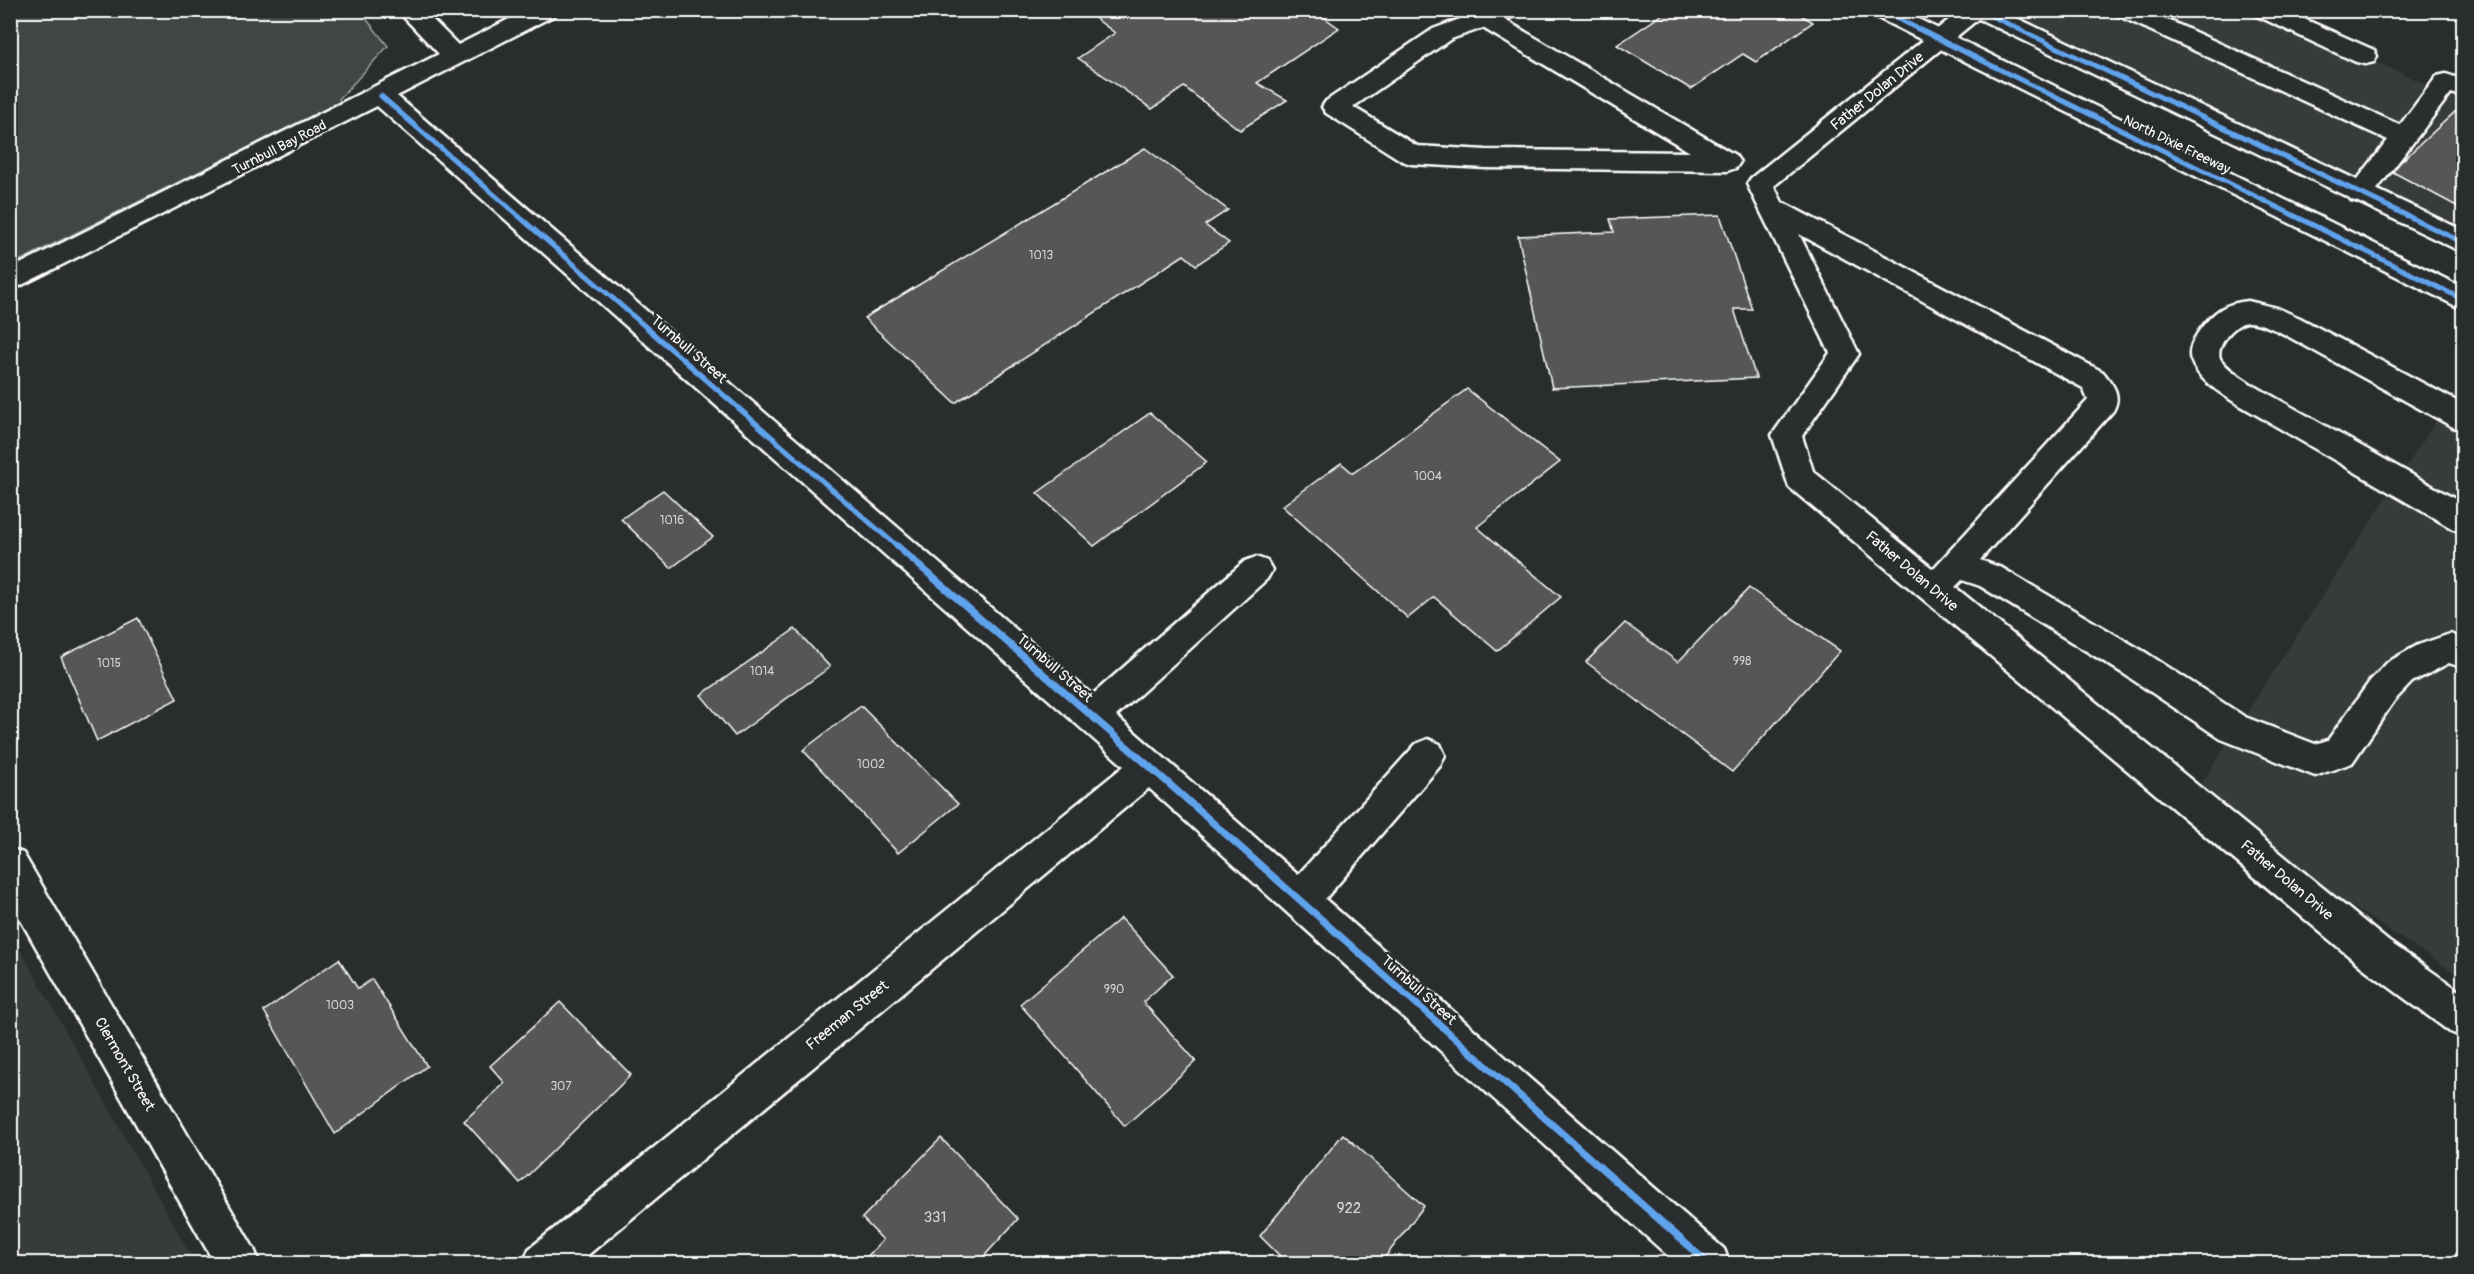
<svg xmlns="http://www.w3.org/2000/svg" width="2474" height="1274" font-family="Pangolin,sans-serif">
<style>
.built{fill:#373a3b}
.green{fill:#414445;stroke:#a0a2a2;stroke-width:1.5}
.building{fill:#555758;stroke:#fff;stroke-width:1.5}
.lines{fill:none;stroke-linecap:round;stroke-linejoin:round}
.minor-casing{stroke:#fff;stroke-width:5}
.major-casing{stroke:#fff;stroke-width:5}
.minor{fill:#2a2d2e;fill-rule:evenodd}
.major{fill:#2a2d2e;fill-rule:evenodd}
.cycleway-far1-casing{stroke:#2a2d2e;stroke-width:8}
.cycleway-casing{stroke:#2a2d2e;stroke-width:10}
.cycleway-far1{stroke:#60a3ed;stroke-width:5}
.cycleway{stroke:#60a3ed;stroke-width:7}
.labels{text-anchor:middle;stroke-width:5;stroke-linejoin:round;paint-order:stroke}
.number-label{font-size:12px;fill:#d4d5d5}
.far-street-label{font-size:14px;fill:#fff;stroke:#2a2d2e}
.street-label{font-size:15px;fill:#fff;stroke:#2a2d2e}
.near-number-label{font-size:15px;fill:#d4d5d5}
</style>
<rect width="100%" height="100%" fill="#2a2d2e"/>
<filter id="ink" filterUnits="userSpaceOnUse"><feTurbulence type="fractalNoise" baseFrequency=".0167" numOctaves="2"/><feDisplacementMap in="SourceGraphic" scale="12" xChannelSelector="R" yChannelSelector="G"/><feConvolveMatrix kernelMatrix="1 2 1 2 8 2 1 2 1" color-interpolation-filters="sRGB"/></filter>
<g filter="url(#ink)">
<!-- built -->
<path class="built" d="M2005,11H2258L2463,100V229Z
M2463,379V978L2189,802Z
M11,933L195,1263H11Z"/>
<!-- green -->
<path class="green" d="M11,10L360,11L388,46L339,99L340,102L11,265Z"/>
<!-- building -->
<path class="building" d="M1084,10H1334L1325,18L1339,28L1257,83L1287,100L1240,130L1184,87L1152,109L1078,58L1115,33Z
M1669,10H1793L1813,22L1756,62L1743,54L1691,89L1617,45Z
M2456,111L2464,115V210L2391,171Z
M1145,148L1228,210L1205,225L1229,243L1196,265L1184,255L955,403L864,318Z
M1720,215L1752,309H1734L1756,378L1552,388L1518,236L1614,232L1610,219Z
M1467,389L1560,462L1477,527L1561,597L1497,651L1434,597L1408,618L1282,506L1341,463L1353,473Z
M1150,413L1207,462L1094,546L1037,493Z
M663,490L713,537L671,568L621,519Z
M1749,588L1840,651L1732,772L1586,662L1625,623L1678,662Z
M138,618L177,699L97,741L61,657Z
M795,629L830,667L735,736L701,695Z
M861,706L958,804L898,853L803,750Z
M1121,918L1173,975L1143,1002L1196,1061L1125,1126L1020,1004Z
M339,959L358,989L372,979L427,1066L335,1134L264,1011Z
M560,1002L631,1075L520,1183L464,1121L505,1083L490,1066Z
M1343,1134L1424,1206L1380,1264H1288L1260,1236Z
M941,1138L1018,1219L977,1264H860L883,1240L862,1218Z"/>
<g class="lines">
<defs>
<path id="minor" d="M397,10H423L458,45L527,10H559L555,15L397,96L1092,695L1245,561L1256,557L1267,561L1272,570L1267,579L1116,716L1298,875L1416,744L1428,739L1440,744L1445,755L1440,766L1325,899L1724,1249L1730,1264H1677L1149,788L577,1264H523L529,1249L1124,766L377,106L10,291V269L439,54Z
M1484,10H1521L1517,15L1505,20L1735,155L1740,162L1736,168L1727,171L1486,168L1411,164L1402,161L1326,113L1322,107L1326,101L1433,29ZM1483,28L1690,152L1486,150L1417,146L1353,107L1451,39Z
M1961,10H1989L1774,186L1782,202L2103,372C2113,385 2122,395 2113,411L1980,560L2002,568L2148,654L2245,717L2315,744L2328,740L2370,681L2388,662L2418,645L2450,634L2464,639V668L2449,663L2412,682L2394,701L2352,763L2315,776L2221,739L2124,674L1980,586L1962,580L1955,587L2388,941L2464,994V1037L2450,1032L2362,967L1789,487L1772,435L1830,353L1747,184L1751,178ZM1799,234L2083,388L2088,400L1933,569L1813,471L1802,436L1859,354Z
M2113,10H2146L2400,125L2437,76L2446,74L2464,80V97L2451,93L2369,200L2360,202L2351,200L2347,193L2388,140L2117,15Z
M2251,10H2284L2374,50L2377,56L2374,62L2365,64L2356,62L2255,15Z
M2248,301L2277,308L2300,318L2464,405V430L2453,427L2280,332C2270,328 2259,322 2248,322C2235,322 2213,348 2221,360C2228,370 2242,377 2251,384L2464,504V533L2453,529L2231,400C2215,389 2198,379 2191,360C2185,344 2208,317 2221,309C2229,304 2239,302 2248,301Z
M10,848L23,853L254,1249L260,1264H215L10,901Z"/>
<path id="major" d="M1868,10H1900L2464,288V310L1872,15Z
M1967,10H2000L2464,231V253L1971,15Z"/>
</defs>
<!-- minor casing -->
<use href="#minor" class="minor-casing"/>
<!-- major casing -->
<use href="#major" class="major-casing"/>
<!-- minor -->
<use href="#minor" class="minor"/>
<!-- major -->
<use href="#major" class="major"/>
<defs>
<path id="cycleway-far1" d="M1880,10L2464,300
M1979,10L2464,243
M381,96L899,548"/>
<path id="cycleway" d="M897,546L1149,766L1709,1264"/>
</defs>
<!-- cycleway-far1 casing -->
<use href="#cycleway-far1" class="cycleway-far1-casing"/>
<!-- cycleway casing -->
<use href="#cycleway" class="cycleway-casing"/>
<!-- cycleway-far1 -->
<use href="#cycleway-far1" class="cycleway-far1"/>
<!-- cycleway -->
<use href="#cycleway" class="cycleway"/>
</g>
</g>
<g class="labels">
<!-- number labels -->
<g class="number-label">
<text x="1041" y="259">1013</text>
<text x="1428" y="480">1004</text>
<text x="672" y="524">1016</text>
<text x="1742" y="665">998</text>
<text x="109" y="667">1015</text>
<text x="762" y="675">1014</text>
<text x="871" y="768">1002</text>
<text x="1114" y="993">990</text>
<text x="340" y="1009">1003</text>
<text x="561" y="1090">307</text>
</g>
<!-- far-street labels -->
<g class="far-street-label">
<text transform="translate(2177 144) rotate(26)" y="5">North Dixie Freeway</text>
<text transform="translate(279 147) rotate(-27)" y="5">Turnbull Bay Road</text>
</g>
<!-- street labels -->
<g class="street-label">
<text transform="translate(1877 91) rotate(-39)" y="5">Father Dolan Drive</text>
<text transform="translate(689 349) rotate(41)" y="5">Turnbull Street</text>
<text transform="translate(1912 571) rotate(40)" y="5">Father Dolan Drive</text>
<text transform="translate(1055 668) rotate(41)" y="5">Turnbull Street</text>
<text transform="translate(2287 880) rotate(40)" y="5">Father Dolan Drive</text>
<text transform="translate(1419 990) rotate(42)" y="5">Turnbull Street</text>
<text transform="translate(847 1015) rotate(-39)" y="5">Freeman Street</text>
<text transform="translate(125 1064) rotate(60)" y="5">Clermont Street</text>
</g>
<!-- near-number labels -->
<g class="near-number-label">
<text x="1349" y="1213">922</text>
<text x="935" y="1222">331</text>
</g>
</g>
<!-- margin -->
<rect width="2474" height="1274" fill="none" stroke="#2a2d2e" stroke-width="36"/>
<rect x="18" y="18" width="2438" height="1238" fill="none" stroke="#fff" stroke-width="2" filter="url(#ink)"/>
</svg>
